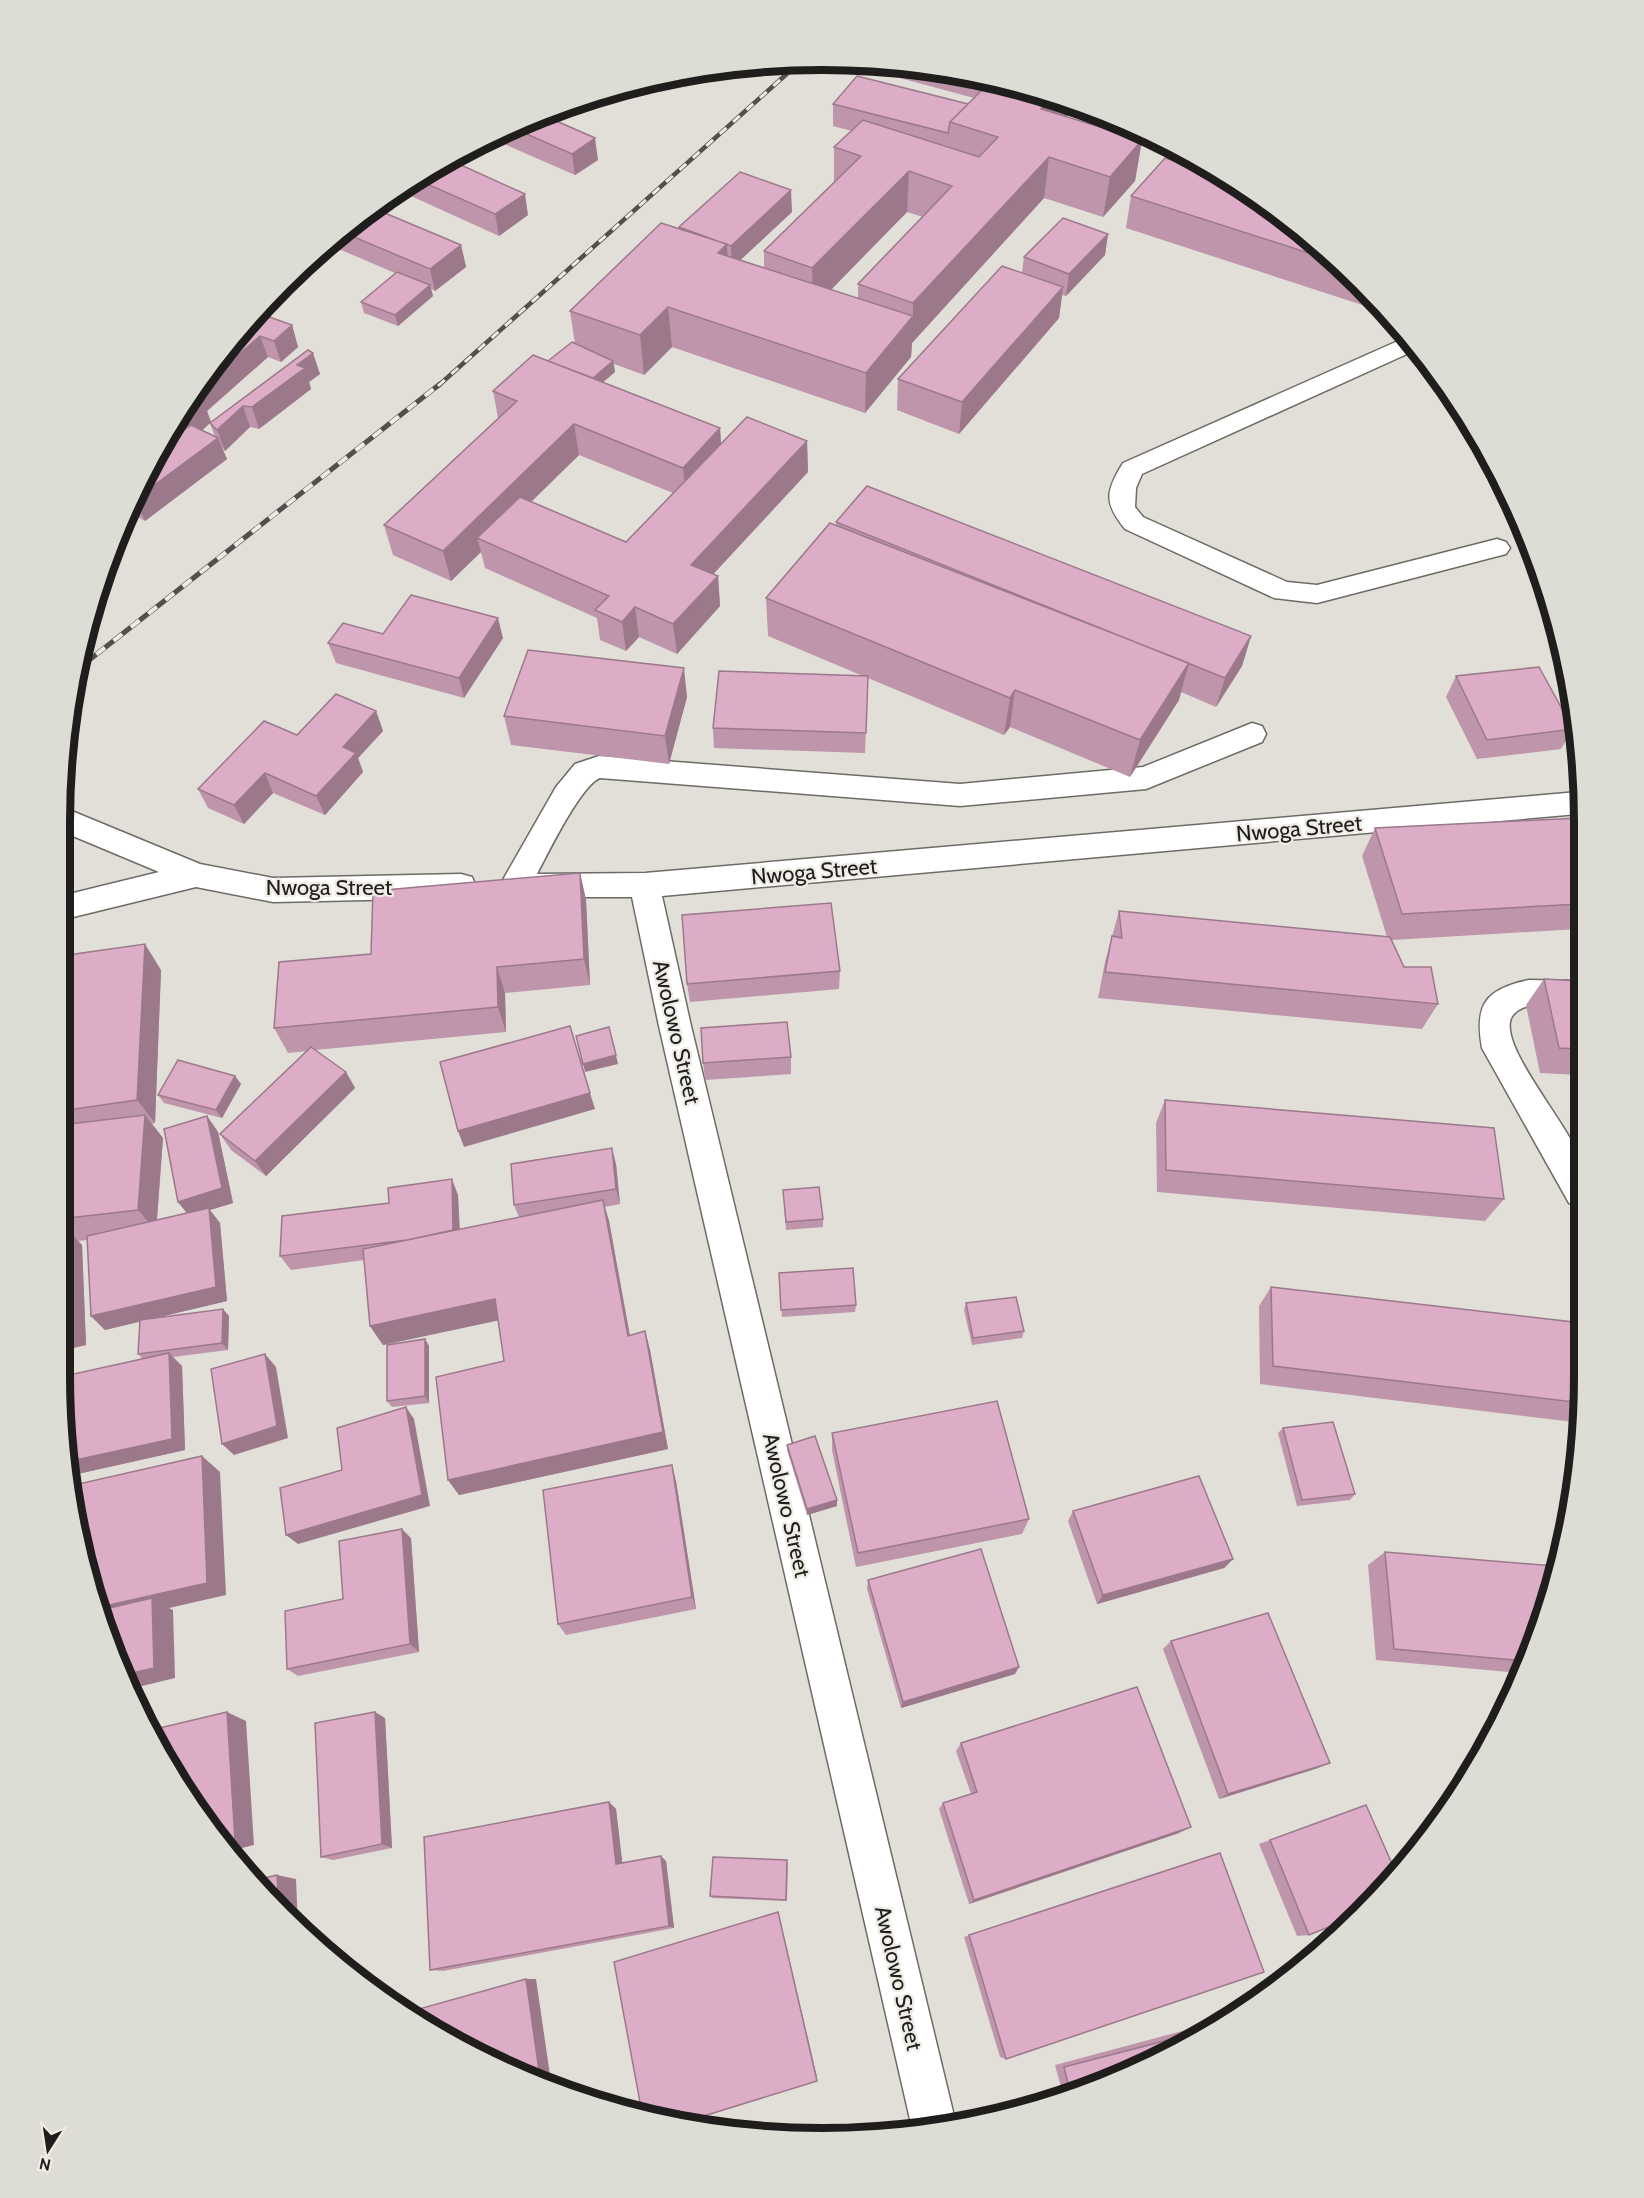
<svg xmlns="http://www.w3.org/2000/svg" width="1644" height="2198" font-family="Cabin,sans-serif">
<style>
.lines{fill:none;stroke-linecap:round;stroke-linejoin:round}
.minor-casing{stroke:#6d6b65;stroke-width:3}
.minor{fill:#fff;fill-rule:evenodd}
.rail-far1-casing{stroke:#52504d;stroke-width:4.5}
.rail-casing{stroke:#52504d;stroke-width:5}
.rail-far1{stroke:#eeece5;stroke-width:3;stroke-dasharray:9;stroke-linecap:butt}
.rail{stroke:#eeece5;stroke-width:4;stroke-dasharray:11;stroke-linecap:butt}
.wall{fill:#be95ab;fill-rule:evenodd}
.shaded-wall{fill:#9b798b}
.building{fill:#ddadc7;stroke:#9b798b;stroke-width:1.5}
.labels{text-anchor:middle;stroke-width:4.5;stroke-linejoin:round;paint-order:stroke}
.street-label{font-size:22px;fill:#1f1e1c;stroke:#eeece5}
.rim{fill:none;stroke:#1f1e1c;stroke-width:8}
</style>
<rect width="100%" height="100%" fill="#e1dfd8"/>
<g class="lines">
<defs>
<path id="minor" d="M1407,337L1418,349L1142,474L1136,488L1135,507L1143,517L1287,582L1317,585L1497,539L1506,542L1510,548L1506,554L1317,603L1274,598L1125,529C1104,503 1105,492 1123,463Z
M1252,723L1262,726L1266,734L1262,742L1146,789L960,806L600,778C581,785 548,853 537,874L645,873L1578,792V814L662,896L691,1026L955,2120L912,2128L659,1026L632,897H539L527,891L515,897L504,894L500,885L556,787L575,764L599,756L960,784L1143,767Z
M62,807L200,864L273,878L461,874L472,877L476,886L472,895L461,898L273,902L196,887L61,920V896L159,872L61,831Z
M1529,980L1579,981V1007C1560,1007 1527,998 1513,1015C1492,1041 1575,1131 1580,1161C1583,1175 1581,1193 1581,1207L1569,1203L1482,1048C1474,1004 1486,989 1529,980Z"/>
</defs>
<!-- minor casing -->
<use href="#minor" class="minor-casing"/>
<!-- minor -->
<use href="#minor" class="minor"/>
<defs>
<path id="rail-far1" d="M438,386L799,63"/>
<path id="rail" d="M79,668L440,384"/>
</defs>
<!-- rail-far1 casing -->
<use href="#rail-far1" class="rail-far1-casing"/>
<!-- rail casing -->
<use href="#rail" class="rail-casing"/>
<!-- rail-far1 -->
<use href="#rail-far1" class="rail-far1"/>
<!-- rail -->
<use href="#rail" class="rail"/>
</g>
<!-- wall -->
<path class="wall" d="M870,65L922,67L1067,101L1078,105L1066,117L1142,140L1135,181L1103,217L1044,198L912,343L911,357L865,413L672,347L644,375L614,364L615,372L603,382L720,428L721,443L807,441L808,472L713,574L718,576L720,606L677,654L639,637L626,651L600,640L597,618L485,568L481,552L451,581L393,555L384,525L498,418L493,391L548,361L575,344L570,311L679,229V227L792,212L740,260L764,268V251L834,183V147L852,131L833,126V104H968L974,98L870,70ZM907,212L923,217L858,284V298L831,290ZM579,455L673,493L626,542L531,502Z
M545,116L598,160L575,175L488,137Z
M1148,137L1188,155L1185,158L1147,145Z
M450,160L528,215L499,236L400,191Z
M1131,196L1325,249L1384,312L1126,228Z
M358,217L461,245L466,267L435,291L431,289L433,296L398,326L364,313L361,302L395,273L327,244Z
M1108,234L1105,255L1066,296L1062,295L1059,318L959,434L897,410L898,379L1022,273L1024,257Z
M258,313L292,325L298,347L281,362L268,357L207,411L211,422L308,350L320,374L309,382L311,389L259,429L250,427L225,451L222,448L227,459L145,521L128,512L167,439L170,440L179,433L172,430L188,399ZM210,423L215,437L202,430Z
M836,522L1251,636L1242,666L1216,707L1181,692L1179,700L1130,777L1010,727L1004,735L868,678L865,753L714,748L713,728L863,676L768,636L766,598L836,525Z
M383,634L503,638L464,698L336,663L328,643Z
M1456,676L1573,729L1561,749L1477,759L1446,697Z
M687,697L669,764L511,745L504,716Z
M376,711L383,731L358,758L363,772L325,815L273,793L244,824L208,808L198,789L297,735Z
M1578,818L1579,929L1392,940L1404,967L1438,1004L1422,1029L1098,998L1105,962L1119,911L1387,937L1362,856L1375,828Z
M580,873L586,900L590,985L505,993L506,1032L315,1050L346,1072L355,1088L266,1176L231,1150L220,1134L308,1051L288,1053L274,1028L371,954Z
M61,956L161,970L155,1123L152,1124L163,1138L157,1220L187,1213L178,1202L207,1116L218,1132L233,1203L210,1210L220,1223L227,1301L151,1319L229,1316L228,1350L173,1357L182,1366L185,1450L73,1475L60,1377L143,1359L138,1354L140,1321L105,1330L91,1316L87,1240L78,1241L82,1245L86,1345L60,1351Z
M840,971L839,989L690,1002L687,984Z
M1544,979L1579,981L1580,1075L1540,1073L1526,1005Z
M791,1057V1074L705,1080L703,1063Z
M241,1084L222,1118L164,1103L158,1095Z
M1165,1100L1504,1199L1485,1221L1157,1192L1156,1123Z
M616,1164L620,1204L604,1207L609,1221L630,1335L645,1331L650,1350L668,1449L459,1495L448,1480L504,1361L498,1320L383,1345L370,1326L364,1260L291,1270L280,1256L458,1195L460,1229L519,1217L514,1205Z
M783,1190L823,1219V1227L786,1230Z
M779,1273L856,1305L855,1312L782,1317Z
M1271,1287L1582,1323V1423L1260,1384L1259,1306Z
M966,1303L1024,1331L1022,1338L972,1345L964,1310Z
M425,1339L429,1346V1403L392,1407L387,1401Z
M1283,1428L1355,1494L1350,1500L1297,1506L1278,1433Z
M832,1433L1029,1519L1022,1534L856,1567L832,1450Z
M787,1445L837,1506L807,1515L787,1450Z
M676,1481L696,1609L566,1635L558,1624Z
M1073,1511L1233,1559L1224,1568L1097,1604L1068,1521Z
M411,1538L419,1652L298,1676L287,1669L343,1599Z
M1385,1552L1544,1621L1520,1673L1376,1660L1368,1565Z
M868,1580L1015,1674L901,1708L867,1589Z
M1171,1641L1318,1768L1219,1799L1163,1649Z
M385,1718L392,1848L333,1860L321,1857Z
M961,1743L1179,1833L969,1904L939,1809L943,1803L971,1794L956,1751Z
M609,1802L616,1809L622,1863L666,1861L674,1928L443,1971L430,1970Z
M1366,1805L1395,1879L1330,1940L1325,1928L1309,1935L1297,1936L1259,1844Z
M1220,1853L1006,2059L1000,2057L964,1937Z
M788,1862L787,1901L712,1898L710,1896Z
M1212,2023L1216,2024L1159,2059L1064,2098L1055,2065Z
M779,2127V2130H770Z"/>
<!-- shaded-wall -->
<path class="shaded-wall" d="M982,81L995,84L981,100Z
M1052,97L1067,101L1078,105L1036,149L1041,109Z
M595,138L598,160L575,175L572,154Z
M1142,140L1135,181L1103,217L1110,177Z
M1049,157L1044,198L912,343L911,357L865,413L866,373L913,317V303Z
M909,171L907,212L813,308L812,268Z
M791,190L792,212L732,268L731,246Z
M525,194L528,215L499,236L495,214Z
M1108,234L1105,255L1066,296L1069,274Z
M727,244L729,285L718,253Z
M461,245L466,267L435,291L430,269Z
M430,285L433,296L398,326L395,315Z
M1063,287L1059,318L959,434L962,402Z
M668,307L672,347L644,375L640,335Z
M292,325L298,347L281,362L274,341Z
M260,336L268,357L207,411L211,422L193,439L184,417L191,396Z
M313,353L320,374L309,382L311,389L259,429L252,407L297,365Z
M613,361L615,372L587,396L585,385Z
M243,406L250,427L225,451L217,430Z
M574,424L579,455L489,543L477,538L481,552L451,581L443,551Z
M720,428L722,459L686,498L683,468Z
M218,438L227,459L145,521L135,500Z
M807,441L808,472L694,595L691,565Z
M127,521L132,532L112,548L120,527Z
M718,576L720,606L677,654L673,624Z
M635,607L639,637L626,651L622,622Z
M498,618L503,638L464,698L459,678Z
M1251,636L1242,666L1216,707L1225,678Z
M1189,663L1179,700L1130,777L1140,740Z
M684,668L687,697L669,764L665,736Z
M1015,690L1010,727L1004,735L1010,698Z
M376,711L383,731L358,758L363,772L325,815L316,796L343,747Z
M265,773L273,793L244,824L234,805Z
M580,873L586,900L590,985L584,959Z
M145,944L161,970L155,1123L137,1100Z
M497,967L505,993L506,1032L498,1007Z
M616,1055L618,1064L585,1072L583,1064Z
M346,1072L355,1088L266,1176L255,1161Z
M235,1076L241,1084L222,1118L216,1110Z
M590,1093L595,1109L464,1147L458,1131Z
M145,1115L163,1138L156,1231L138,1210Z
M207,1116L218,1132L233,1203L210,1210L220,1223L227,1301L105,1330L91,1316L190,1217L178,1202Z
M612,1148L616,1164L620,1204L616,1189Z
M452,1179L458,1195L460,1248L453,1234Z
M603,1200L609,1221L633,1354L628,1336Z
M62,1224L82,1245L86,1345L60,1351Z
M495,1299L505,1319L383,1345L370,1326Z
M223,1309L229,1316L228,1350L222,1343Z
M645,1331L650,1350L668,1449L459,1495L448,1480Z
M425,1339L429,1346V1403L425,1396Z
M169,1353L182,1366L185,1450L73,1475L71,1461Z
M265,1354L276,1367L288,1438L234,1455L222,1444Z
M406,1407L414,1419L430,1506L298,1544L286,1535Z
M202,1456L220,1472L226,1595L169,1608L173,1610L175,1678L134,1688L100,1607Z
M672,1465L676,1481L696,1609L692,1597Z
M837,1500V1506L807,1515V1509Z
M402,1529L411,1538L419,1652L410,1644Z
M1233,1559L1224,1568L1097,1604L1103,1595Z
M1019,1667L1015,1674L901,1708L903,1702Z
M227,1712L246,1721L254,1845L230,1851L224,1843Z
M375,1712L385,1718L392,1848L382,1844Z
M1330,1763L1318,1768L1219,1799L1228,1794Z
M609,1802L616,1809L623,1868L616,1864Z
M1191,1827L1179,1833L969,1904L974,1900Z
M661,1856L666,1861L674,1928L669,1926Z
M277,1875L296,1879L298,1927L279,1908Z
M778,1912L779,1915L817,2077V2081Z
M526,1979H536L551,2082L540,2078Z"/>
<!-- building -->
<path class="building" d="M857,76L968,104L950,122L948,133L833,104Z
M990,82L1052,97L1041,109L1142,140L1110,177L1049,157L913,303L858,284L952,186L909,171L812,268L764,251L861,156L834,147L863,120L979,157L998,137L950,122Z
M545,116L595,138L572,154L513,128Z
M1165,158L1222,176L1325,249L1337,262L1131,196Z
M450,160L525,194L495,214L418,180Z
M740,172L791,190L731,246L679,227Z
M373,208L461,245L430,269L342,232L358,217Z
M1063,218L1108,234L1069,274L1024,257Z
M661,223L727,244L718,253L913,316L866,373L668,307L640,335L570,311Z
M1002,266L1063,287L962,402L898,379Z
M397,272L430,285L395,315L361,302Z
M258,313L292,325L274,341L260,336L191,396Z
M572,342L613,361L593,378L548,361Z
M308,350L313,353L297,365L305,368L252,407L243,406L217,430L210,423Z
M533,355L720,428L683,468L574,424L443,551L384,525L517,401L493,391Z
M191,396L203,401L184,417L179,415Z
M747,417L807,441L691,565L718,576L673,624L635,607L622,622L595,610L609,596L477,538L520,497L626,542Z
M191,425L218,438L134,500L164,444Z
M867,486L1251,636L1225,678L836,522Z
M124,520L127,521L120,527Z
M830,523L1189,663L1140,740L1015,690L1010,698L766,598Z
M411,595L498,618L459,678L328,643L343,623L383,634Z
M528,650L684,668L665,736L504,716Z
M1539,667L1573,729L1487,740L1456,676Z
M719,671L868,676L866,733L713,728Z
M336,694L376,711L343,747L356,753L316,796L265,773L234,805L198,789L264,721L297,735Z
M1578,818L1579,904L1402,914L1375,828Z
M580,873L584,959L497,967L498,1007L274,1028L279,962L371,954L373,891Z
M831,903L840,971L687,984L682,915Z
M1119,911L1390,937L1404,967H1431L1438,1004L1105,972L1112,936L1122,938Z
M145,944L137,1100L61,1111V956Z
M1544,979L1579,981L1580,1049L1559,1048Z
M787,1022L791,1057L703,1063L701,1028Z
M570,1026L590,1093L458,1131L440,1062Z
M609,1027L616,1055L583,1064L576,1036Z
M311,1047L346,1072L255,1161L220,1134Z
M178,1060L235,1076L216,1110L158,1095Z
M1165,1100L1494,1128L1504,1199L1166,1170Z
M145,1115L138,1210L60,1219L61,1125Z
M207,1116L222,1188L178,1202L164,1129Z
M612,1148L616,1189L514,1205L511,1164Z
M452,1179L453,1230L407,1240L280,1256L282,1216L389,1203L388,1188Z
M819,1187L823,1219L786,1222L783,1190Z
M603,1200L628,1336L645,1331L663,1432L448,1480L436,1377L504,1361L495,1299L370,1326L363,1249Z
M209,1208L216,1287L91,1316L87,1236Z
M62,1224L65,1326L60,1327V1225Z
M853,1268L856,1305L781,1310L779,1273Z
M1271,1287L1582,1323V1403L1273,1366Z
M1016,1297L1024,1331L973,1338L966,1303Z
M223,1309L222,1343L138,1354L140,1320Z
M425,1339V1396L387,1401V1345Z
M169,1353L172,1439L71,1461L60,1377Z
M265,1354L277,1426L222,1444L211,1369Z
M997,1401L1029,1519L858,1553L832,1433Z
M406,1407L422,1495L286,1535L280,1488L342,1470L337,1428Z
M1333,1422L1355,1494L1302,1500L1283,1428Z
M815,1436L837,1500L807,1509L787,1445Z
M202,1456L207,1583L100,1607L86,1574L74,1485Z
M672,1465L692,1597L558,1624L543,1490Z
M1199,1476L1233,1559L1103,1595L1073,1511Z
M402,1529L410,1644L287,1669L285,1611L343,1599L339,1541Z
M981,1549L1019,1667L903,1702L868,1580Z
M1385,1552L1554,1566L1544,1621L1525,1661L1394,1649Z
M152,1598L154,1668L128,1674L101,1610Z
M1268,1613L1330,1763L1228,1794L1171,1641Z
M1137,1687L1191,1827L974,1900L943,1803L977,1792L961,1743Z
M227,1712L235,1840L224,1843L162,1757L151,1730Z
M375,1712L382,1844L321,1857L315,1723Z
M609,1802L616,1864L661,1856L669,1926L430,1970L424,1837Z
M1366,1805L1397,1875L1395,1879L1339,1931L1336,1924L1309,1935L1270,1840Z
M1220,1853L1264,1972L1006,2059L969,1935Z
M713,1857L787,1860L786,1900L710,1896Z
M277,1875L279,1908L252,1881Z
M778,1912L817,2081L678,2124L674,2123L642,2113L614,1962Z
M526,1979L540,2078L485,2059L412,2011Z
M1207,2030L1159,2059L1071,2096L1064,2067Z"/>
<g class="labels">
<!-- street labels -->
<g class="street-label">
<text transform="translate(1299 828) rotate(-5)" y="8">Nwoga Street</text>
<text transform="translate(814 871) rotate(-5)" y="8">Nwoga Street</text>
<text x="329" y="895">Nwoga Street</text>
<text transform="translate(677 1032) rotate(77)" y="8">Awolowo Street</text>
<text transform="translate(787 1505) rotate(77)" y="8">Awolowo Street</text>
<text transform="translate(899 1978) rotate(77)" y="8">Awolowo Street</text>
</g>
</g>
<!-- crop -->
<path d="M0 0H1644V2198H0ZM822 70H822A752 752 0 0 1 1574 822V1376A752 752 0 0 1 822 2128H822A752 752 0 0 1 70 1376V822A752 752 0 0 1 822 70Z" fill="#dddcd5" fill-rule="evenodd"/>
<path class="rim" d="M822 70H822A752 752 0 0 1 1574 822V1376A752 752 0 0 1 822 2128H822A752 752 0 0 1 70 1376V822A752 752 0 0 1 822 70Z"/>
<!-- north arrow -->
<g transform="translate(48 2150) rotate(192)" stroke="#eeece5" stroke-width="4.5" paint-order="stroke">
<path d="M0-4.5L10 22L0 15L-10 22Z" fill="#1f1e1c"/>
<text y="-9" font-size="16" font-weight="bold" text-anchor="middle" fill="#1f1e1c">N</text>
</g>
</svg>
